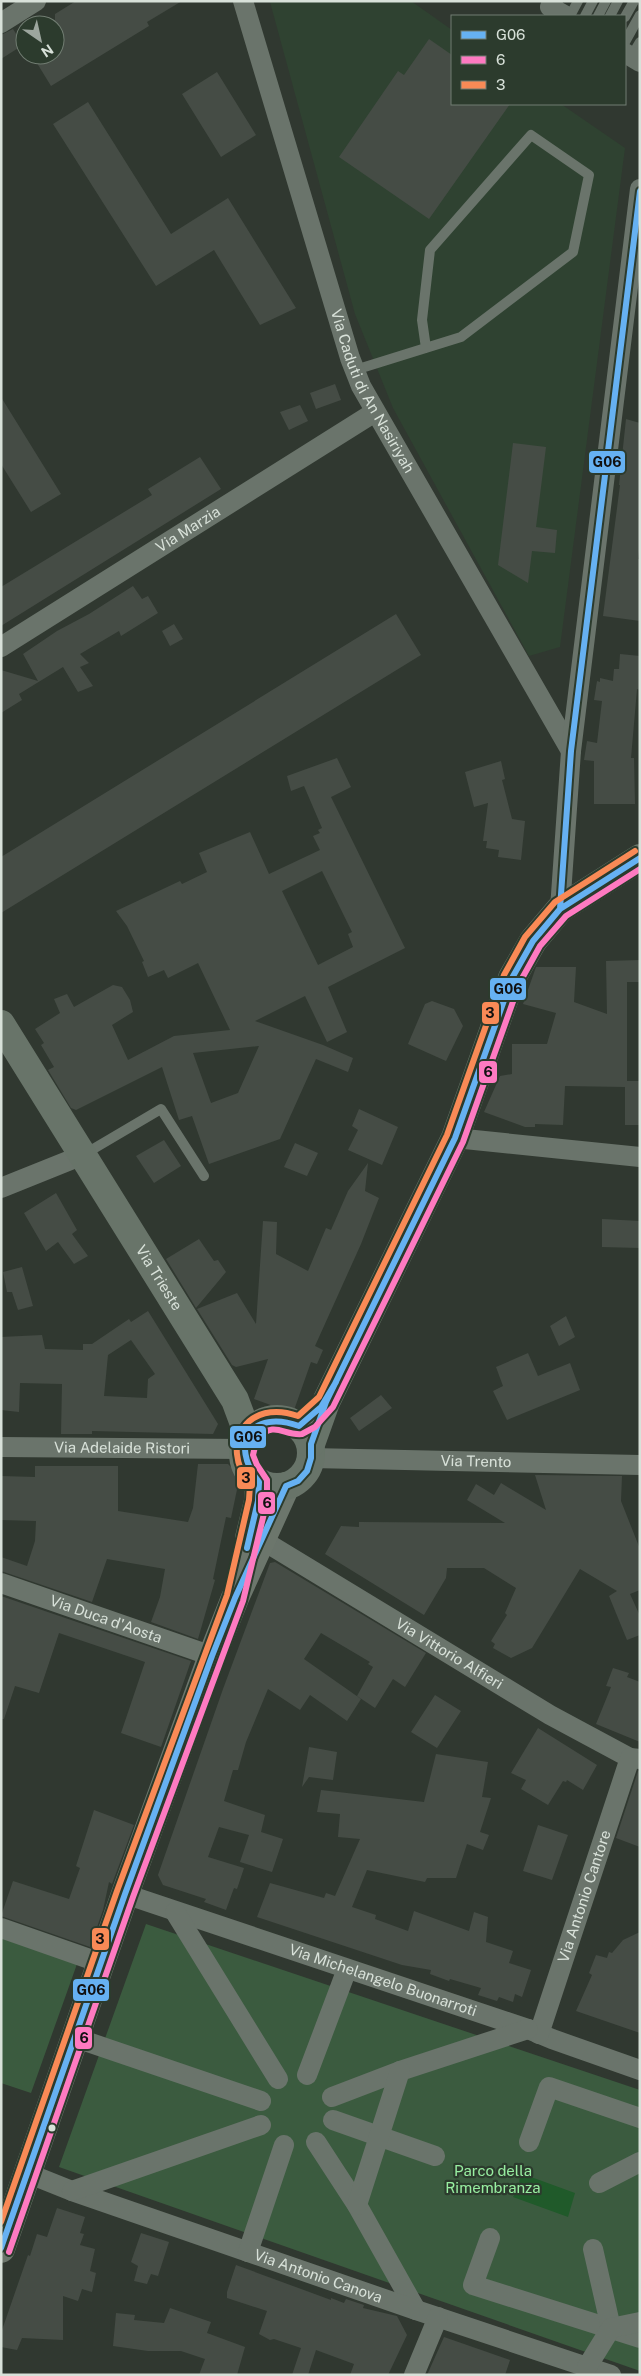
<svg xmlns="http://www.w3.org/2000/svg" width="641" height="2376" font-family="'Public Sans',sans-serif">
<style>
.built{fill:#2f4231}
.green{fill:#3b5b3f}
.water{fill:#205a2a}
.building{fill:#454c45;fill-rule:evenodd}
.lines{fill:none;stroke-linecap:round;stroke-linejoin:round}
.lane{stroke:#6a746b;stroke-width:10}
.street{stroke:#6a746b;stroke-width:20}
.secondary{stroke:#6c766c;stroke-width:28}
.primary{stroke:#687469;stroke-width:28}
.bus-1-casing{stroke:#2c3b2d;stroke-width:10}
.bus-2-casing{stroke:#2c3b2d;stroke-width:10}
.bus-3-casing{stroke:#2c3b2d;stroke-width:10}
.bus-1{stroke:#66b1f2;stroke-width:6}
.bus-2{stroke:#fe7ac1;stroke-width:6}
.bus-3{stroke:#f98a56;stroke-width:6}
.bus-dot{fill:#d8e1d9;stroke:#2c3b2d;stroke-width:2}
.labels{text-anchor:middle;stroke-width:4.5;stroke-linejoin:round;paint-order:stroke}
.street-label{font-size:15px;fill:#d8e1d9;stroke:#2c3b2d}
.park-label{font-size:15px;fill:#98eea1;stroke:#2c3b2d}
.line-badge{stroke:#2c3b2d;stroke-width:2}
.pale-badge-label{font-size:14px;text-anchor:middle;font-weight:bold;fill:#111}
</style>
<rect width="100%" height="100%" fill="#303830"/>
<!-- built -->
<path class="built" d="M411,1L452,30V104H561L625,148L560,647L529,656L393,408L355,314L270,2Z"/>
<!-- green -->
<path class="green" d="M146,1924L640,2090V2371L59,2167Z
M1,1936L77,1964L31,2093L1,2083Z"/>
<!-- water -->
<path class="water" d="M520,2173L575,2193L568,2217L513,2197L519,2185Z"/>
<!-- building -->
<path class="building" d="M76,1H182L147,22L149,26L51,86L32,55H55V14Z
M13,29L23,45L1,59V35Z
M429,39L452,55V104H510L429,219L339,157L398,71L404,75Z
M217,72L256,135L221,157L182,94Z
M88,102L171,234L228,198L296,308L260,325L214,250L156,286L53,124Z
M335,384L341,400L316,409L310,393Z
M1,397L61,494L31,512L1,464Z
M300,405L308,421L289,430L280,412Z
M626,419L640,423V543L638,559H640V621L603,616L620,485H619Z
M513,443L546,447L536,527L557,530L555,553L532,551L528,583L498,565Z
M200,457L221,489L1,626V587L152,495L148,489Z
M133,586L142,599L148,596L158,613L121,636L119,631L80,654L89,663L80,667L93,686L78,692L63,667L19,694L22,700L1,713V670L38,681L23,654L57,631L89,614Z
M396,614L421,655L1,913V857Z
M174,624L183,639L170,646L162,631Z
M620,654L640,656V690L637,689L631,758H634L635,804H594V761L584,760L587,741L597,743L602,701L594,700L597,681L600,682V678L613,681L614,669H619Z
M337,758L351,787L331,797L405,948L328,987L347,1032L327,1042L305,996L255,1021L323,1045L353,1058L348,1072L316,1059L280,1139L209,1164L192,1116L179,1120L162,1067L76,1110L71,1108L48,1070L54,1067L41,1045L44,1043L35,1029L60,1013L54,999L67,994L74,1007L113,985L122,987L130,1000L133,1012L112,1025L128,1060L174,1036L230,1030L198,963L168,978L164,970L148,977L142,962L144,961L127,926L116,911L180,881L182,884L207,872L199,853L250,832L269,874L320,850L313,836L320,833L318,830L322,828L304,786L291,791L287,776ZM322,871L352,932L348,934L353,947L318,965L282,891ZM259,1046L238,1093L211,1103L193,1053Z
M501,761L505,779L502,780L512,819L525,821L521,860L498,857L499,850L486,848L487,841H483L488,803L474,807L465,772Z
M640,960V982H627V1081H640V1125H625V1087L565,1086L563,1125L535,1124V1127H525L484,1112L500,1076L512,1074V1044H547L556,1013L523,1004L536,967H576L574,1002L607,1014L606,961Z
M432,1001L454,1009L463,1026L446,1061L408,1044L425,1004Z
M359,1109L398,1127L382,1165L348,1150L358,1130L352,1126Z
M164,1140L181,1166L154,1183L136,1156Z
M295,1143L318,1153L307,1176L284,1167Z
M368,1163L365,1191L379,1198L361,1244L315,1346L323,1350L317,1364L311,1362L293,1413L254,1399L268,1359L236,1367L232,1365L197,1309L237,1293L256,1324L263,1221L277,1222L276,1254L308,1271L326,1228L331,1230L348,1191Z
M56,1193L77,1230L72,1234L88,1256L74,1264L58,1242L46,1251L24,1213Z
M602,1219L640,1221V1248L602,1247Z
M199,1239L214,1261L218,1260L226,1272L196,1308L166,1259Z
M22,1267L33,1306L18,1310L12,1292H7L3,1272Z
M148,1311L218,1424L213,1434L92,1431V1434H61L62,1384L20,1383L19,1412L1,1410V1337L42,1335L45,1349L83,1350V1344H92L129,1319L131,1322ZM131,1340L155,1374L148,1379L147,1398L104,1396L108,1355Z
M566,1316L575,1337L559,1346L550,1326Z
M528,1353L538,1376L570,1363L580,1390L507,1420L493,1391L503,1386L496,1367Z
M381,1395L392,1408L359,1431L350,1418Z
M198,1464H228L238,1474L239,1480L231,1518L226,1517L213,1579L215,1580L198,1639L151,1622L160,1597L165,1569L107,1559L92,1602L1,1571V1557L27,1566L35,1541L36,1521L1,1520V1476L35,1477V1466H118V1511L188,1522L193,1508Z
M535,1475L622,1476L621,1501L640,1549V1590L630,1594L640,1616V1635L627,1640L609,1596L617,1591L580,1569L532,1648L511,1658L493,1648L495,1644L491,1641L507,1615L505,1613L516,1588L484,1568H447L446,1578L424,1615L325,1554L341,1526L359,1527V1522L505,1523L467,1500L476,1484L494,1495L501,1483L546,1510Z
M275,1562L426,1653L405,1687L393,1679L375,1708L357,1696L373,1667L368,1664L370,1662L321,1633L304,1659L361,1699L347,1721L310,1695L300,1710L268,1689L246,1742L238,1770H233L224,1801L265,1815L261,1832L283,1839L272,1872L240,1862L249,1835L219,1827L208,1857L244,1868L237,1889L234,1888L226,1910L204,1902L206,1899L163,1885L158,1875L223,1689L270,1563Z
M1,1596L191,1661L161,1747L121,1733L145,1662L59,1633L39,1693L15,1686L4,1719H1Z
M613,1668L629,1673L627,1677L640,1682V1742L596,1724L611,1687L606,1686Z
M435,1695L461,1711L437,1748L411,1732Z
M538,1728L597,1765L583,1790L567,1780L566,1782L563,1781L548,1805L521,1789L526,1780L511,1773Z
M309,1747L337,1752L333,1780L309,1777L302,1787Z
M436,1754L488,1762L482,1797L491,1798L480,1832L489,1835L483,1850L467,1844L456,1878H427L425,1882L367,1870L352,1907L376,1915L375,1919L408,1931L414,1911L469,1931L474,1912L488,1917L486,1942L513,1951L509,1963L531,1970L522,1997L515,1994L513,2002L499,1997L497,2001L478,1995L481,1988L450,1979L449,1981L430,1974L431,1970L402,1965L257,1917L270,1883L324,1898L326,1893L335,1896L360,1839L338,1837L340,1814L317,1812L321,1790L424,1802Z
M638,1771H640V1847L616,1838Z
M94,1810L134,1825L112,1884L109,1882L103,1910L90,1947L1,1916L13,1881L69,1899L80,1868L76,1866Z
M538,1825L568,1835L552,1880L523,1871Z
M640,1932V2033L576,2011L592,1975L589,1973L596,1955L607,1958L609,1952L612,1953L623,1940Z
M57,2208L85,2217L80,2233L84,2234L80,2245L95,2249L90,2271L96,2273L92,2292L82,2289L78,2301L63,2296V2340L22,2338L17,2350L1,2347V2333L28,2255L30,2256L37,2234L47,2237Z
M141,2233L169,2242L158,2276L151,2274L147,2284L134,2281L138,2266L131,2262Z
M236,2265L331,2300V2298L344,2303L346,2299L364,2305L363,2308L397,2316L407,2335L388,2375H350L354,2364L316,2350L308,2375H292L301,2348L274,2339L270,2340L259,2334L267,2311L227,2298V2292Z
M170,2308L211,2322L207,2333L245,2347L237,2375H199L205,2359L181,2351H148L113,2346L116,2313L135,2315L134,2320L164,2323Z
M444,2337L510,2360L505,2375H427Z"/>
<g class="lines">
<!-- lane -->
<path class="lane" d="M570,16L578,1
M585,16L593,1
M598,16L606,1
M610,16L618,1
M625,17L634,1
M625,42L640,15
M631,57L640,42
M355,370L461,337L573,252L589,175L531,135L430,250L422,320L426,348
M83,1155L161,1109L204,1176"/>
<!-- street -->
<g class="street">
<path id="s1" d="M243,1L350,358L361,386L571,751"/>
<path d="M553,1L550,7L566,16"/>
<path d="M1,23L36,1"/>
<path d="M625,53L640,62"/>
<path id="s2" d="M1,647L375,412"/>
<path d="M560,909L571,751L640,189"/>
<path d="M455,1138L640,1157"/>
<path d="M1,1188L83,1155"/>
<path id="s3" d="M1,1447L243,1449"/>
<path id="s4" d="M311,1458L640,1465"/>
<path id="s5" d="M262,1540L550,1715L630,1758L640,1759"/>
<path id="s6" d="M1,1583L212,1656"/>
<path id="s7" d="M125,1894L528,2029L552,2039L640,2070"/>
<path d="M175,1912L278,2079"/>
<path d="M1,1928L101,1963"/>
<path id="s8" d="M539,2034L630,1758"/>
<path d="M76,2038L261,2101"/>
<path d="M307,2075L347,1969"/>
<path d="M332,2097L400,2071L528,2029"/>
<path d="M333,2120L435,2156"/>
<path d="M316,2142L357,2205L416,2310"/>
<path d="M529,2142L549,2087L640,2118"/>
<path id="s9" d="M27,2173L72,2191L416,2310L611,2375"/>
<path d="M599,2183L640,2162"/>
<path d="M72,2191L261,2125"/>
<path d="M357,2205L400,2071"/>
<path d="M490,2238L473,2285L640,2338"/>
<path d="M593,2249L611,2328"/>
<path d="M248,2252L284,2145"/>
<path d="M587,2367L611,2328L640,2322"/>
<path d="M414,2375L438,2317"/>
</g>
<!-- secondary -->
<path class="secondary" d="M249,1538L258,1501L259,1482
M1,2249L125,1894L212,1656L235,1598L286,1486"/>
<!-- primary -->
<g class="primary">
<path id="s10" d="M1,1024L235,1400L248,1435"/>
<circle cx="277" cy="1453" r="34"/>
<path d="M311,1444L326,1402L455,1138L512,978L533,941L560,909L640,858"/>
</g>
<defs>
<path id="bus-1" d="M539,934L560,909L640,858
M247,1548L258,1501L259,1482C228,1443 252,1409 299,1426L321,1407L336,1382
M1,2248L125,1894L212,1656L235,1598L286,1486L298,1481L307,1471L311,1458V1444L326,1402L455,1138L512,978L533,941L560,909L571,751L640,191"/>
<path id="bus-2" d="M9,2252L133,1897L243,1601L267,1501V1480L257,1465L253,1455L257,1438C276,1420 283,1436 302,1434L315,1427L333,1407L463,1142L520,982L540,946L566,916L640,869"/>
<path id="bus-3" d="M1,2222L117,1891L227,1595L249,1500L250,1485C218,1443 248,1398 298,1416L319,1397L447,1135L504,975L525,937L555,902L635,851"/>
</defs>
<!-- bus-1 casing -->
<use href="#bus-1" class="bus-1-casing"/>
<!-- bus-2 casing -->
<use href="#bus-2" class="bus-2-casing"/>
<!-- bus-3 casing -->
<use href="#bus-3" class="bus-3-casing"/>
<!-- bus-1 -->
<use href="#bus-1" class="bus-1"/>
<!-- bus-2 -->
<use href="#bus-2" class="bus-2"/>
<!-- bus-3 -->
<use href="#bus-3" class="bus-3"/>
</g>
<!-- markers -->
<circle class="bus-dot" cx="52" cy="2128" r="4.5"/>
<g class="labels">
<!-- street labels -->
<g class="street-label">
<text dy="5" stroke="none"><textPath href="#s1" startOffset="412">Via Caduti di An Nasiriyah</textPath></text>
<text dy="5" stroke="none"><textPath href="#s2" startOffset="221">Via Marzia</textPath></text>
<text dy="5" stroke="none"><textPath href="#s10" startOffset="299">Via Trieste</textPath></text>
<text dy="5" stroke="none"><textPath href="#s3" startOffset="121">Via Adelaide Ristori</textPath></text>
<text dy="5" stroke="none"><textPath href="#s4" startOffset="165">Via Trento</textPath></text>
<text dy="5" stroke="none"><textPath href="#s6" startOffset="111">Via Duca d'Aosta</textPath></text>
<text dy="5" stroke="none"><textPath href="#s5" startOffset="219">Via Vittorio Alfieri</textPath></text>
<text dy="5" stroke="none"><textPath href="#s8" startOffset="145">Via Antonio Cantore</textPath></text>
<text dy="5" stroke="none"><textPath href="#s7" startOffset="272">Via Michelangelo Buonarroti</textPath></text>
<text dy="5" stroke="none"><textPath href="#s9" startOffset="309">Via Antonio Canova</textPath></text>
</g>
<!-- park labels -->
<g class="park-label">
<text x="493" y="2176">Parco della<tspan x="493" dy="17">Rimembranza</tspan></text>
</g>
</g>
<g class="line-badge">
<rect x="588" y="450" width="38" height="24" rx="5" fill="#66b1f2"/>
<rect x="489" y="977" width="38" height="24" rx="5" fill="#66b1f2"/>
<rect x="481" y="1001" width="19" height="24" rx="5" fill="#f98a56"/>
<rect x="478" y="1060" width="20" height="24" rx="5" fill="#fe7ac1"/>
<rect x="229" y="1425" width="38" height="24" rx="5" fill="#66b1f2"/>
<rect x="236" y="1466" width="20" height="24" rx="5" fill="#f98a56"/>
<rect x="257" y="1491" width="19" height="24" rx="5" fill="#fe7ac1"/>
<rect x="91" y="1927" width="19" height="24" rx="5" fill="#f98a56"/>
<rect x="72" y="1978" width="38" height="24" rx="5" fill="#66b1f2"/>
<rect x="74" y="2026" width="19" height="24" rx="5" fill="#fe7ac1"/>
</g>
<g class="pale-badge-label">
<text x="607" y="467">G06</text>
<text x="508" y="994">G06</text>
<text x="490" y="1018">3</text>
<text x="488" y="1077">6</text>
<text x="248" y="1442">G06</text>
<text x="246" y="1483">3</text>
<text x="267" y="1508">6</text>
<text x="100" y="1944">3</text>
<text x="91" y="1995">G06</text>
<text x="84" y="2043">6</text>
</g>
<!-- border -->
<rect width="641" height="2376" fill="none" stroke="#d8e1d9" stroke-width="5"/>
<!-- legend -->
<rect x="451" y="15" width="175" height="90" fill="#2c3b2d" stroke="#717d72"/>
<rect x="461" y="31" width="25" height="8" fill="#66b1f2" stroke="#717d72"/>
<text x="496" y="40" font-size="15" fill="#d8e1d9">G06</text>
<rect x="461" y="56" width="25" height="8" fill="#fe7ac1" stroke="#717d72"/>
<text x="496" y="65" font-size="15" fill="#d8e1d9">6</text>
<rect x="461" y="81" width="25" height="8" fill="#f98a56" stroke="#717d72"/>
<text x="496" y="90" font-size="15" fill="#d8e1d9">3</text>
<!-- north arrow -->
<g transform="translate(40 40) rotate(146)"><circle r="24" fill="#2c3b2d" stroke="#717d72"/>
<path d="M0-4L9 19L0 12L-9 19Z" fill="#9da69e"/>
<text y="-8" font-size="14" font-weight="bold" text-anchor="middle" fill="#d8e1d9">N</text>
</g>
</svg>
